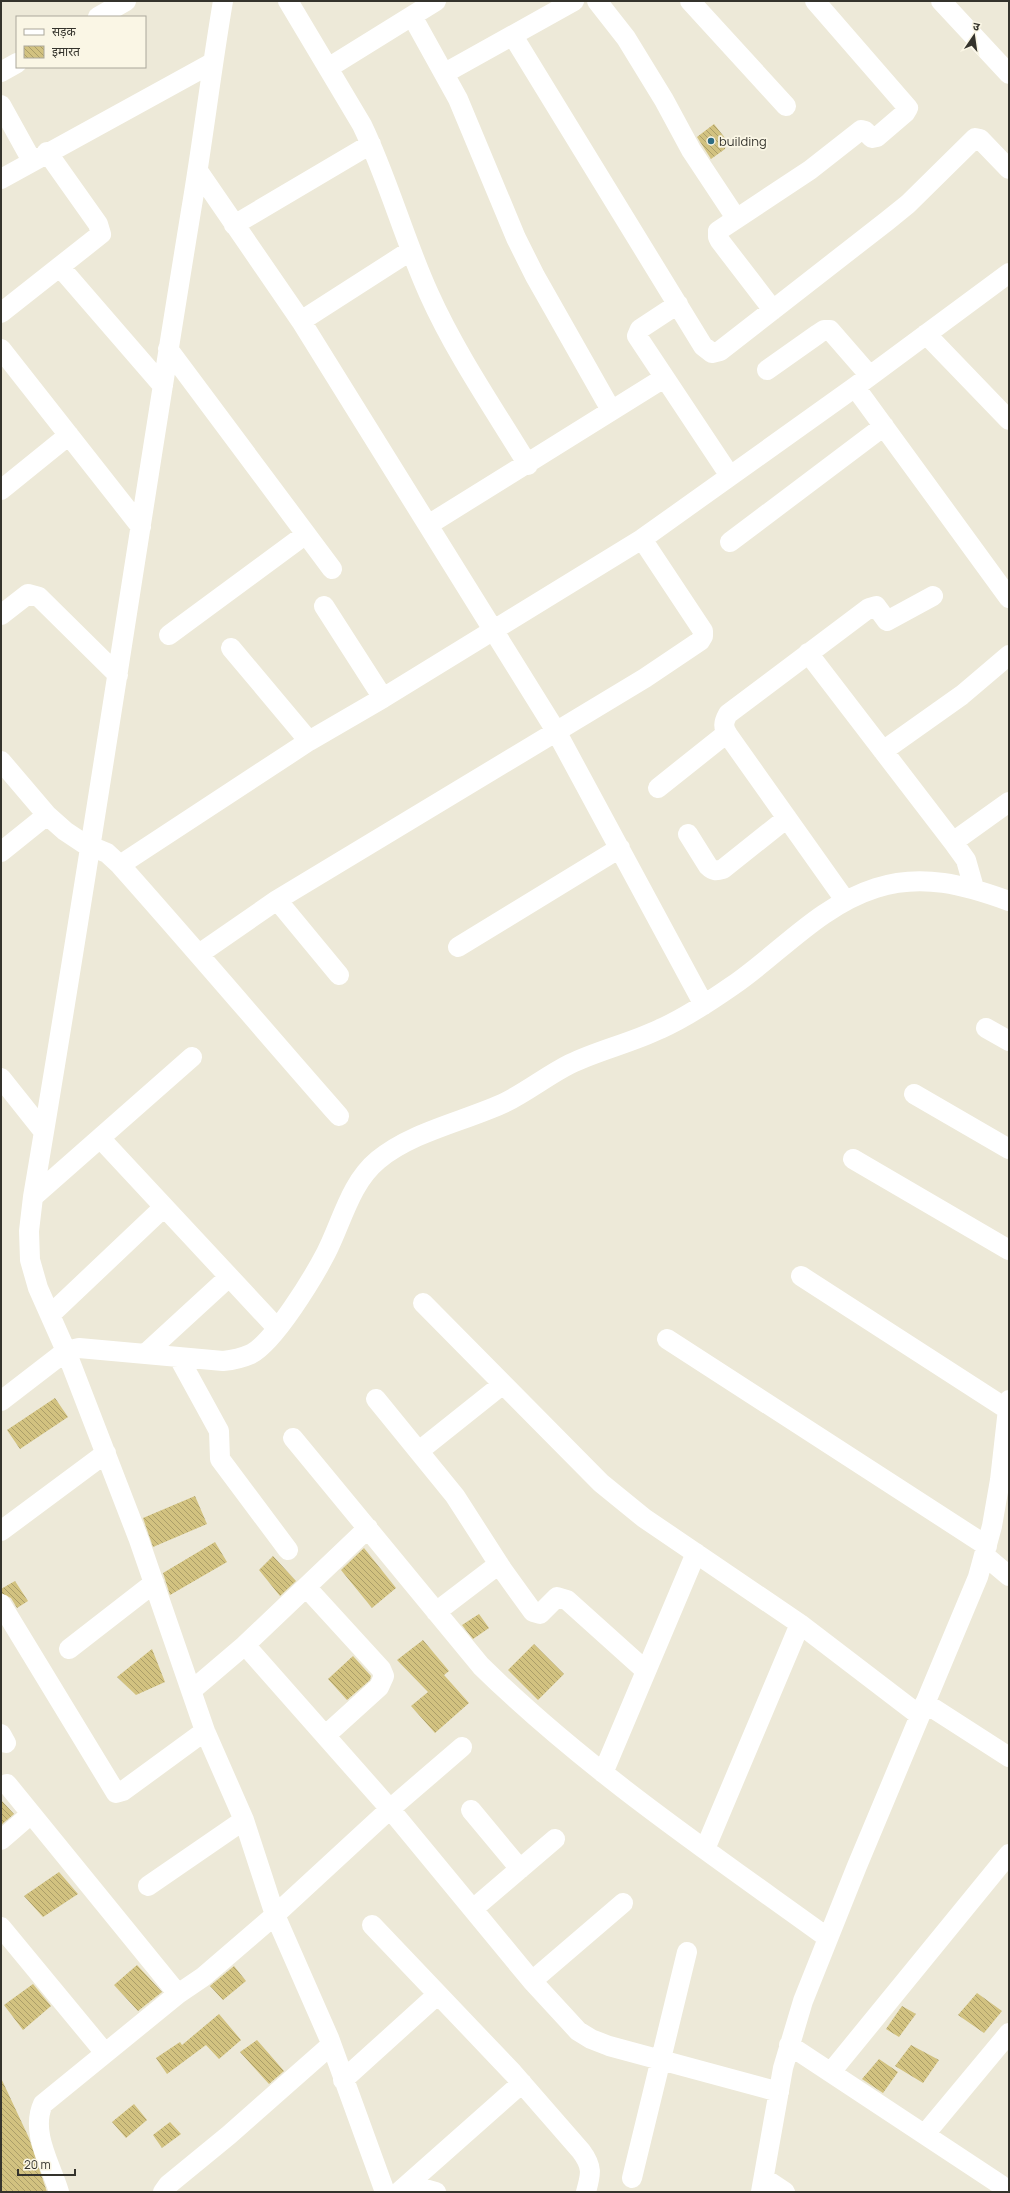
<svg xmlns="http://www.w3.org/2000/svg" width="1010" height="2193" font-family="Manrope,'Noto Sans Devanagari',sans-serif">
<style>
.building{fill:url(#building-back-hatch)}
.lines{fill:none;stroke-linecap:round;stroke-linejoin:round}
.minor{stroke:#fff;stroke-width:20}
.poi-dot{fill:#2e6c82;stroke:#faf6e5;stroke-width:1.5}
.labels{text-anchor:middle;stroke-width:3.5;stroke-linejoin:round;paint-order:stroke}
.poi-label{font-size:13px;fill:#34332c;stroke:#faf6e5;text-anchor:start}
</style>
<defs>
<pattern id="building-back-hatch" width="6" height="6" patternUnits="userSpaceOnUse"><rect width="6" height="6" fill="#d2c280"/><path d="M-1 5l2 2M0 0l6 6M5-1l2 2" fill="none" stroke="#ab9e69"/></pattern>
</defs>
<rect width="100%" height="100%" fill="#ede9d8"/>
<!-- building -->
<path class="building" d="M714,124L725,138L726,143L725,149L711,159L697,137Z
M55,1398L68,1417L20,1449L7,1430Z
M195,1496L207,1524L153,1547L143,1518Z
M215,1542L227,1562L170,1595L163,1573Z
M364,1548L396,1588L372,1608L341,1570Z
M273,1556L296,1581L280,1596L259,1570Z
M15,1581L28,1601L17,1608L11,1598L1,1593V1589Z
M479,1614L489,1628L473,1639L462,1625Z
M423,1640L449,1671L444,1675L469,1703L435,1733L411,1706L428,1692L397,1660Z
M534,1644L564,1674L538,1700L508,1670Z
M152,1649L165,1682L136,1695L117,1677Z
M353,1656L371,1676L370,1680L347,1700L328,1679Z
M1,1800L14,1814L1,1825Z
M59,1872L78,1894L43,1917L24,1896Z
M137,1965L162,1992L138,2011L114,1985Z
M234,1966L246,1981L223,2000L210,1986Z
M33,1984L51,2006L23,2030L4,2005Z
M977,1993L1002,2011L984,2033L958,2015Z
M902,2006L916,2014L899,2037L886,2029Z
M219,2014L241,2040L219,2059L206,2045L167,2074L156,2058L180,2042L182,2045Z
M257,2040L284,2071L269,2084L240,2052Z
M911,2045L939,2060L923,2083L895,2066Z
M879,2059L898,2072L883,2093L862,2079Z
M1,2078L29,2138L47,2192H1Z
M134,2104L147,2120L126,2138L112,2122Z
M170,2122L181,2134L162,2148L153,2135Z"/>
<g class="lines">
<!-- minor -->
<path class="minor" d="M223,1C211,71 203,141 191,211C137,540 89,869 33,1197L29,1231L30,1260L38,1288L66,1351L139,1540L205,1731L244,1820L275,1915L329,2038L385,2192
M288,1L362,125C388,179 404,239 429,294C456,354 494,409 528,465
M597,1L626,38L664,100L691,150L736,218
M690,1L786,106
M941,1L1009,74
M412,16L458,99L516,238L535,276L611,410
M98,17L126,1
M513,36L703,346L712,353L720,351L887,221L908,204L975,138L980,139L1009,169
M328,68L436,1
M1,72L17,63
M445,73L574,1
M1,105L32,161
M198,171L301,321L556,731L704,1005
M1,179L212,63
M234,225L371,144
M60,267L163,386
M678,304L640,329L637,336L730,476
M773,310L720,241L718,237V231L810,170L861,130L865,131L872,138L877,137L905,113L908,108L815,1
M1,313L101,234L98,224L47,152
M301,321L410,251
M926,334L1009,420
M1,349L141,527
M168,349L332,569
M767,370L818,334L824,330H830L870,376
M855,387L1009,598
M1,490L69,435
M428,525L664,378
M730,542L884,426
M324,606L383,698
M1,615L28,594L39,597L118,675
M169,635L306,534
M231,648L309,741
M808,653L953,842L966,860L974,888
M883,751L962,695L1009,655
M1,761L47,815L65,831L83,843L107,853L120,865C194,948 266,1033 339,1116
M658,788L727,733
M688,834L708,866C713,871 716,871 723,869L787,818
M953,842L1009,802
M1,852L47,815
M120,865L309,741L383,698L642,539L855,387L1009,273
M277,900L339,975
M845,900L728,735C723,727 723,723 728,714L869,608L876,606L887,621L933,596
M458,947L620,848
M199,954L277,900L645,678L700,641L703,636V631L642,539
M986,1028L1009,1041
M1,1078L44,1132
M914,1094L1009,1149
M100,1138L277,1328
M853,1159L1009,1250
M33,1197L192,1057
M801,1276L1007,1409
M423,1303L601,1483L644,1518L800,1624L919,1715
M50,1315L164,1207
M667,1339L987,1546
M145,1354L229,1277
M179,1358L219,1431L220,1459L288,1550
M376,1399L455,1496L502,1569L533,1612L540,1614L557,1597L567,1600L646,1671
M1,1401L66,1351L79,1348L223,1361C233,1360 242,1358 251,1354C275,1341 313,1278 326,1253C342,1222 350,1183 378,1160C413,1131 466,1121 506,1102C528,1091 548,1075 570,1064C599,1050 631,1043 660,1029C685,1018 709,1002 732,986C779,954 819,906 876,888C922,873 965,885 1009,901
M293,1438L481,1666C586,1769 709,1852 828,1938
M419,1451L503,1384
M1,1531L106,1453
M984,1555L1009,1576
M306,1587L381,1669L384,1676L379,1687L326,1735
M1,1604L116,1793L123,1791L205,1731
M436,1612L499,1564
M245,1645L368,1528
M69,1649L154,1583
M191,1691L245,1645L390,1809L532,1981L567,2019L578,2031L591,2039L609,2046L779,2092
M925,1703L1009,1757
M1,1734L6,1743
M603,1773L696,1553
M7,1784L178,1994
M471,1810L520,1869
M1,1840L31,1814
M705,1849L800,1624
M148,1886L244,1820
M473,1909L555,1839
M372,1925L513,2073L581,2151C593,2167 591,2174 586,2192
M1,1927L105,2053
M532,1981L623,1903
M789,2045L1001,2185
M831,2072L1009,1854
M343,2080L437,1995
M925,2134L1009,2033
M632,2178L687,1952
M764,2178L785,2192
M408,2184L436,2192
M59,2192C51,2165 30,2132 43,2104L178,1994L203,1977L275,1915L390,1809L462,1747
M163,2192L168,2185L229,2135L331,2045
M399,2192L522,2083
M761,2192L783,2068L803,2001L857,1866L978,1577L992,1526L1000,1480L1009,1400"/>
</g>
<!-- markers -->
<circle class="poi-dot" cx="711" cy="141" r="4"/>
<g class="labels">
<!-- poi labels -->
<g class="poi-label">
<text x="719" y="146">building</text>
</g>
</g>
<!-- border -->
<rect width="1010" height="2193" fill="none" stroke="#34332c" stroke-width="4"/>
<!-- legend -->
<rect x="16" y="16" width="130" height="52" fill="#faf6e5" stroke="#aba89b"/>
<rect x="24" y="29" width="20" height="6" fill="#ffffff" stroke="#aba89b"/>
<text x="52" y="36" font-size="12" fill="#34332c">सड़क</text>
<rect x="24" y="46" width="20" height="12" fill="url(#building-back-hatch)" stroke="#aba89b"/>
<text x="52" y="56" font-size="12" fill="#34332c">इमारत</text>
<!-- north arrow -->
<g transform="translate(974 36) rotate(13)" stroke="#faf6e5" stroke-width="3" paint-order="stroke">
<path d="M0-3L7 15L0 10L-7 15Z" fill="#34332c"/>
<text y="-6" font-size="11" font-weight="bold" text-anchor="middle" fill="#34332c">उ</text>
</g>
<!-- scale -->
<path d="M18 2169v6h57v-6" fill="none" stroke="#34332c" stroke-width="2"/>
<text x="24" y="2169" font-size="12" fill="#34332c" stroke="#faf6e5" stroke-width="3" paint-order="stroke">20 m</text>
</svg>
